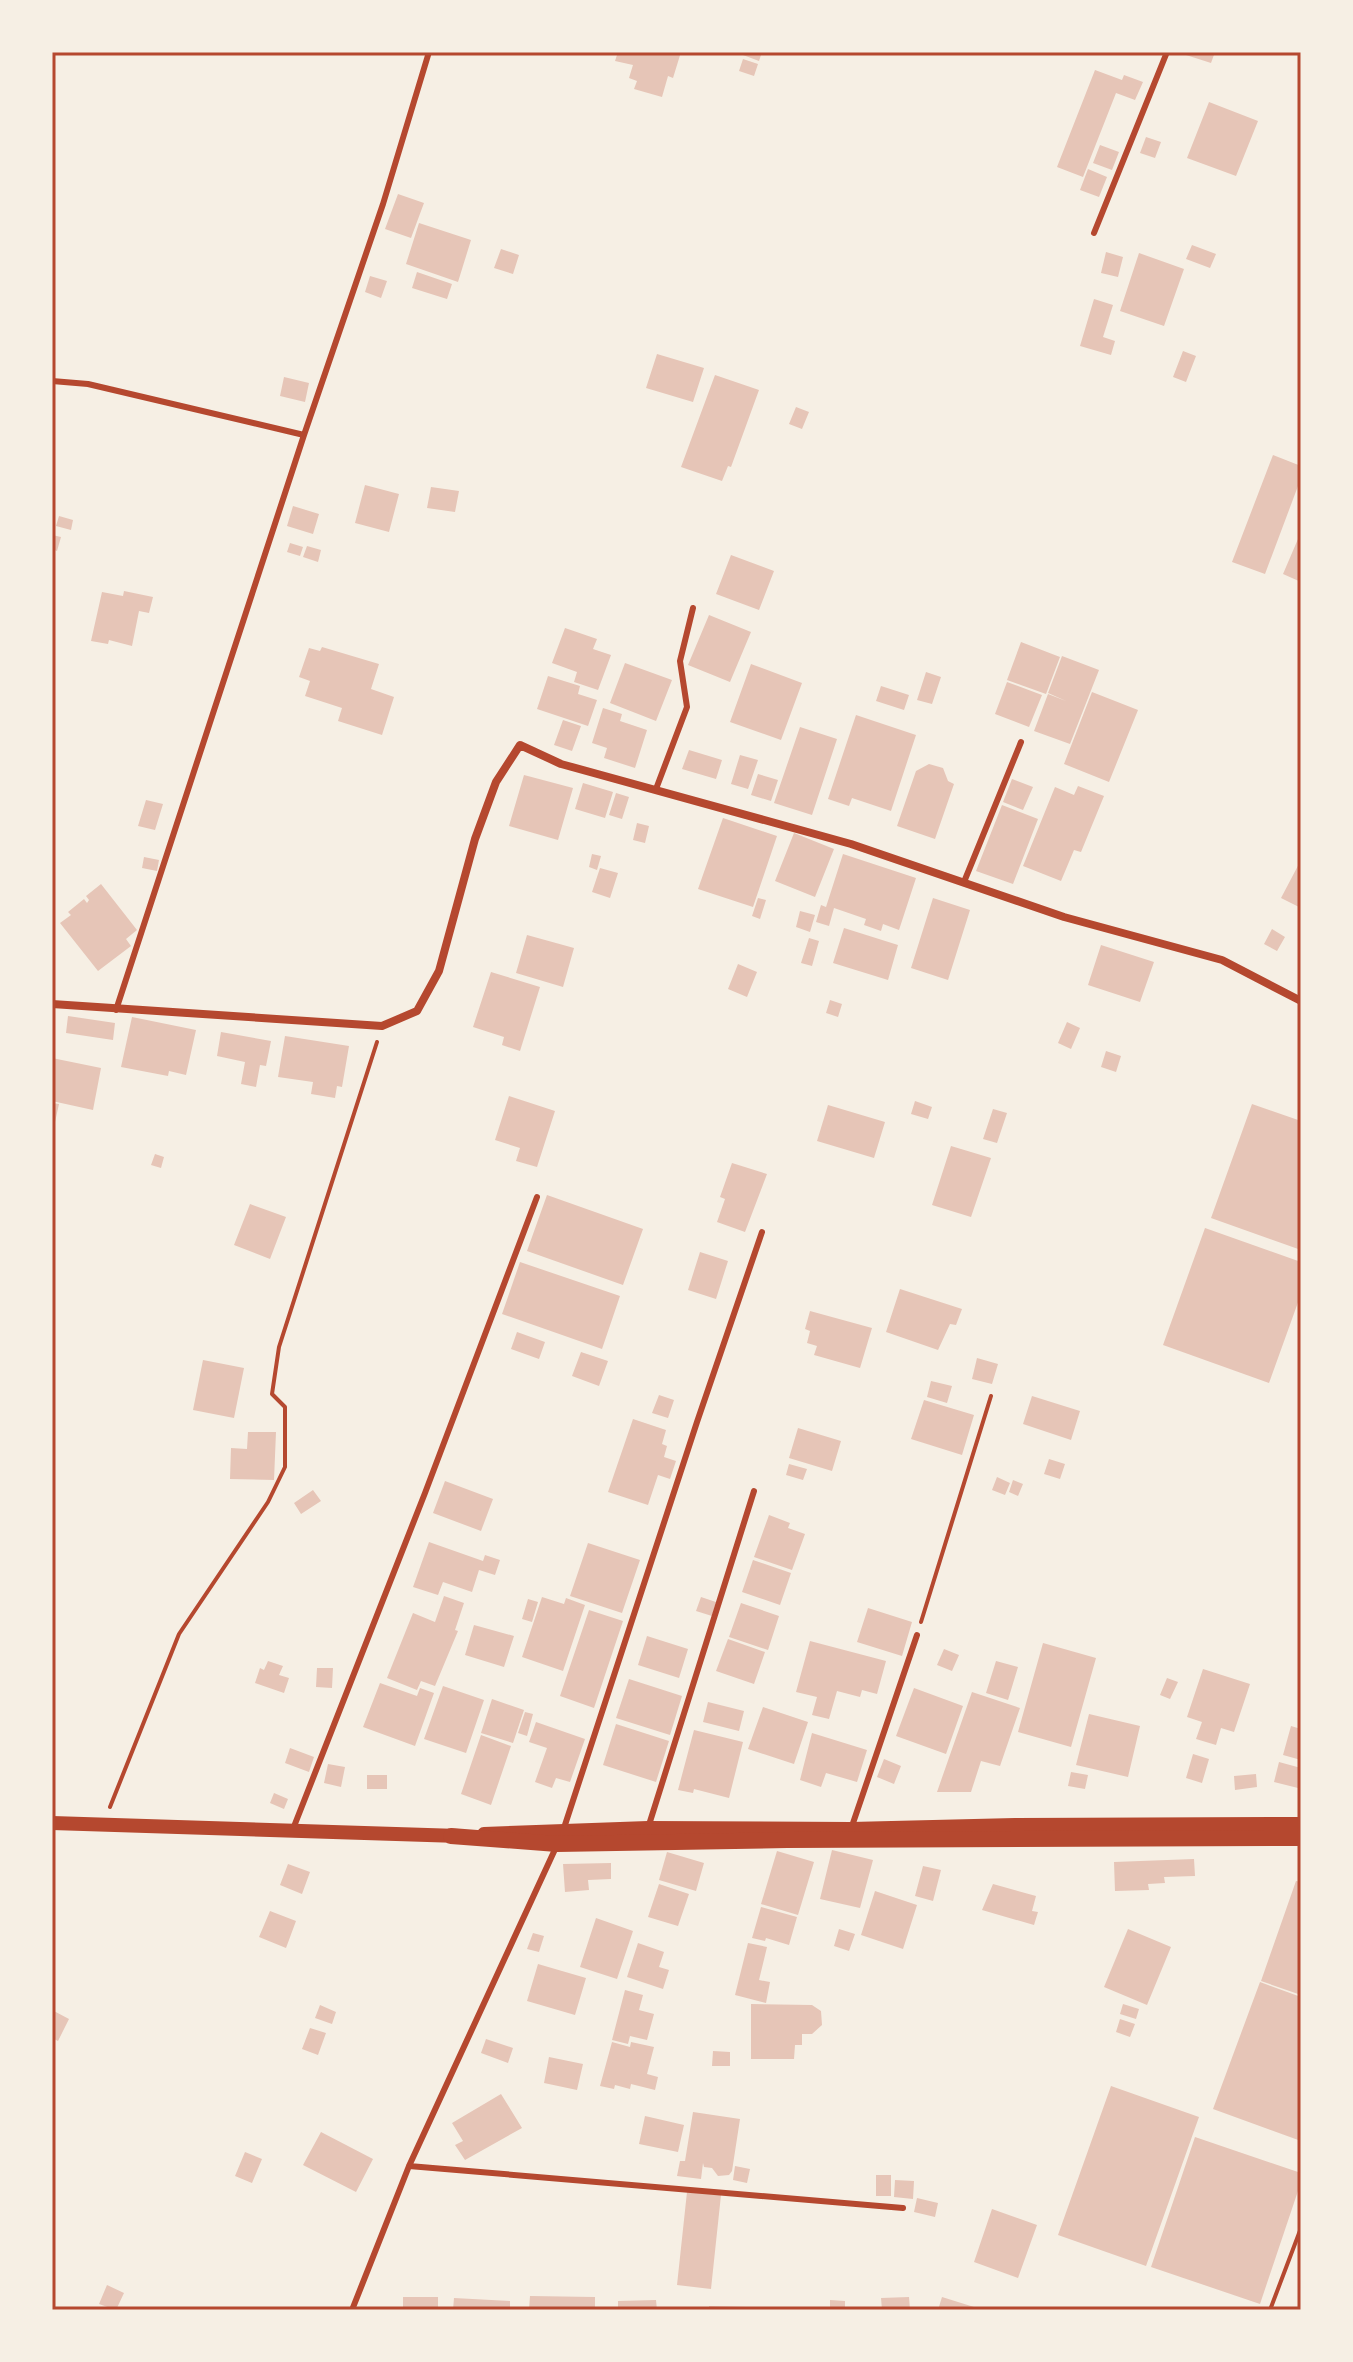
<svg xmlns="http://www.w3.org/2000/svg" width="1353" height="2362" font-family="'Sofia Sans Condensed',sans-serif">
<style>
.building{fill:#e6c5b7}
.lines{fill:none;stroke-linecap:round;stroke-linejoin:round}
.path{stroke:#b5482f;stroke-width:4}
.service{stroke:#b5482f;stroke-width:6}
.minor{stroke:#b5482f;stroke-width:8}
.tertiary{stroke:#b5482f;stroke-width:14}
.secondary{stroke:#b5482f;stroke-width:16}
.neatline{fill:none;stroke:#b5482f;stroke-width:3}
</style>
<rect width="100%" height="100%" fill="#f6efe4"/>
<!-- building -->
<path class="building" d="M618,52H681L673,78L668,76L662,97L634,89L637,81L629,78L633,65L615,61Z
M745,52H762L759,61L743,55Z
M1187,52H1215L1211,63L1186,55Z
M743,59L758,64L754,76L739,71Z
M1095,70L1122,80L1124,75L1143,82L1135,100L1116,93L1083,177L1057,167Z
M1209,102L1258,121L1236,176L1187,158Z
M1146,137L1161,142L1155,158L1140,153Z
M1100,145L1119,152L1112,170L1093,163Z
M1088,169L1107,177L1099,197L1080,190Z
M398,194L424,203L411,238L385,229Z
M419,223L471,240L458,282L406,264Z
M1192,245L1216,254L1210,268L1186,259Z
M501,249L519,255L513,274L494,268Z
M1106,252L1123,257L1118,277L1101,273Z
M1139,253L1184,269L1164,326L1120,311Z
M417,272L452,284L447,299L412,288Z
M370,276L387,281L381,298L365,292Z
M1094,299L1113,305L1103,337L1115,341L1111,355L1080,346Z
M1183,351L1196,356L1186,382L1173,377Z
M657,354L704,368L693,402L646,388Z
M715,375L759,390L731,467L728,466L722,481L681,467Z
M284,377L309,383L305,402L280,396Z
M796,407L809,412L802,429L789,424Z
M1273,455L1301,466V478L1265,574L1232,562Z
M365,485L399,494L389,532L355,523Z
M431,487L459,491L455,512L427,508Z
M293,506L319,514L313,534L287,526Z
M59,516L73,520L71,530L56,526Z
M1301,532V582L1283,574Z
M52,535L61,537L57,551L52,549Z
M290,543L303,547L300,556L287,552Z
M307,546L321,550L318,562L303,557Z
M731,555L774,571L759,610L716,594Z
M124,591L153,597L149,613L139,611L132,646L109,640L108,644L91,641L102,592L123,596Z
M709,615L751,632L730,682L688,665Z
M565,628L597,639L593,649L611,655L598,690L574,682L577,672L552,663Z
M1021,642L1060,657L1046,694L1007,680Z
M322,647L379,664L371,689L394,697L382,735L338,721L342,708L305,696L310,681L299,677L309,648L320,651Z
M1062,656L1099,670L1070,744L1034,731L1048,694L1066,701L1048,693Z
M625,663L672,680L656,721L610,703Z
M751,664L802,683L781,740L730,722Z
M926,672L941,677L932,704L917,700Z
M548,676L580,686L578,694L597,700L588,726L537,709Z
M1007,682L1042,695L1029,727L995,714Z
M881,686L909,695L904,710L876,701Z
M1092,692L1138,710L1109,782L1064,764Z
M603,708L622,714L620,721L647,730L635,768L604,758L607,748L592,743Z
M856,715L916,735L891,811L852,798L849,806L828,799Z
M563,720L581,726L572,751L554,745Z
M800,727L837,739L812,815L774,803Z
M689,750L722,760L716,779L682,769Z
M740,755L758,760L748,789L731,784Z
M929,764L943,768L948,781L954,784L935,839L897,826L916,771Z
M758,774L778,780L771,801L751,795Z
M524,775L573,788L558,840L509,826Z
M1012,779L1033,787L1023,810L1003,802Z
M583,783L613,792L605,818L575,809Z
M1078,786L1104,796L1081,852L1074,850L1061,881L1023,866L1055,787L1074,795Z
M616,793L629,797L622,819L609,815Z
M146,800L163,804L155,830L138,826Z
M1002,805L1038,819L1013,884L976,871Z
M723,818L777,836L753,907L698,889Z
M637,823L649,826L645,843L633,840Z
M794,833L834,849L815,897L775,881Z
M592,854L601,856L597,870L589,867Z
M843,854L916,878L899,930L883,924L881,931L864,925L866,919L834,908L829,926L816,922L821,905L826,907Z
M144,857L159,860L157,871L142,868Z
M1301,860V908L1281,898Z
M600,868L618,873L610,898L592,892Z
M101,884L137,930L126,939L131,946L98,971L60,923L71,915L68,912L84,899L87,903L89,900L86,896Z
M758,898L766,900L760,919L752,916Z
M933,898L970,910L948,980L911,968Z
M800,911L815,915L810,932L796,927Z
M844,928L898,945L888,980L833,963Z
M1272,929L1285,937L1277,951L1264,944Z
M527,935L574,948L563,987L516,973Z
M809,938L819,941L812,966L801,963Z
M1101,945L1154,962L1140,1002L1088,985Z
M738,964L757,972L747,997L728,989Z
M491,972L540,987L520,1051L502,1045L504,1037L473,1027Z
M830,1000L842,1004L838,1017L826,1013Z
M68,1016L115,1023L113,1040L66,1033Z
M132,1017L196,1030L186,1075L169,1071L168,1076L121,1067Z
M1067,1022L1080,1028L1071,1049L1058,1043Z
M221,1032L271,1041L266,1066L260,1065L256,1087L241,1084L245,1062L217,1056Z
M285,1036L349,1046L342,1087L337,1086L335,1098L311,1094L313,1082L278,1077Z
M1106,1051L1121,1056L1116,1072L1101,1067Z
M52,1058L101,1068L93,1110L52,1101Z
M509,1096L555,1111L537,1167L516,1161L520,1148L495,1140Z
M915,1101L932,1107L928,1119L911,1114Z
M52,1103L59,1104L53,1131H52Z
M1252,1104L1301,1121V1250L1211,1218Z
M828,1105L885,1122L874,1158L817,1141Z
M993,1109L1007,1113L997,1143L983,1139Z
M951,1146L991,1158L971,1217L932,1205Z
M155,1154L164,1157L161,1168L151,1165Z
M732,1163L767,1174L745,1232L717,1222L725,1199L720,1197Z
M547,1195L643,1229L623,1285L527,1251Z
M250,1204L286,1217L270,1259L234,1245Z
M1205,1228L1301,1262V1294L1269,1383L1163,1345Z
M700,1252L728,1261L716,1299L688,1290Z
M520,1262L620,1296L602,1349L502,1314Z
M900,1289L962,1309L956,1325L950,1324L938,1350L886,1332Z
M810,1311L872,1328L860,1368L814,1355L817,1346L807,1343L810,1331L805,1329Z
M517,1332L545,1342L539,1359L511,1349Z
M581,1352L608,1361L599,1386L572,1376Z
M977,1358L998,1364L992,1384L972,1379Z
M203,1360L244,1368L234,1418L193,1410Z
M931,1381L952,1386L947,1403L927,1397Z
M659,1395L674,1400L668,1418L652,1413Z
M1032,1396L1080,1411L1071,1440L1023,1424Z
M924,1400L974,1415L962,1455L911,1439Z
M633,1419L666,1430L662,1444L667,1446L664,1457L676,1461L670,1479L658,1475L648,1505L608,1492Z
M798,1428L841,1441L832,1471L789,1458Z
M248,1432H276L274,1480L230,1479L231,1448L247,1449Z
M1049,1459L1065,1464L1060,1479L1044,1474Z
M789,1464L807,1469L803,1480L786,1475Z
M997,1477L1010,1483L1005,1495L992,1490Z
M1013,1480L1023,1484L1018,1496L1009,1492Z
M445,1481L493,1499L481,1531L433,1513Z
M313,1490L321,1501L301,1514L294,1503Z
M769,1515L790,1523L788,1528L805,1534L792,1570L754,1557Z
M429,1542L483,1561L485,1555L500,1560L495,1575L479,1570L472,1592L443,1582L438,1595L413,1587Z
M588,1543L640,1560L622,1613L570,1596Z
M753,1560L791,1573L780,1605L742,1592Z
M444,1596L464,1603L455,1630L458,1631L435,1686L421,1681L417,1690L387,1678L413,1613L435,1622Z
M542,1597L564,1604L566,1598L585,1605L563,1671L522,1657Z
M701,1597L716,1602L712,1616L696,1611Z
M528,1599L538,1602L532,1622L522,1619Z
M741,1603L779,1616L768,1650L729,1637Z
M868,1608L912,1622L902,1656L857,1642Z
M589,1610L623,1621L594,1708L560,1696Z
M474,1625L514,1636L504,1667L465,1655Z
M647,1636L688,1649L679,1678L638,1665Z
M728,1639L765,1652L754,1684L716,1671Z
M810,1641L886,1661L877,1694L862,1690L860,1697L837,1691L829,1719L812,1715L817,1697L796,1692Z
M1043,1643L1096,1658L1071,1747L1018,1732Z
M944,1649L959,1655L952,1671L937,1665Z
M268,1661L283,1666L279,1675L289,1678L284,1693L255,1683L260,1668L264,1670Z
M996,1661L1018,1667L1008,1700L986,1693Z
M317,1668H333L332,1688L316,1687Z
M1203,1669L1250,1684L1234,1732L1221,1728L1216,1745L1196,1739L1202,1722L1187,1717Z
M1167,1678L1178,1682L1170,1699L1160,1695Z
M629,1679L682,1696L670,1735L616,1718Z
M380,1683L417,1696L420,1688L434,1693L415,1746L363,1727Z
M443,1686L484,1700L466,1753L424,1739Z
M914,1688L963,1706L946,1754L896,1736Z
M972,1692L1020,1708L1000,1766L981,1761L971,1792H937Z
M492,1699L524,1710L513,1743L481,1733Z
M708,1702L744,1711L739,1731L703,1722Z
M763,1707L808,1722L794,1764L748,1749Z
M525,1712L533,1714L527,1736L518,1733Z
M1089,1714L1140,1726L1128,1777L1076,1765Z
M536,1722L585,1739L570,1782L556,1778L552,1788L535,1782L547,1748L529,1742Z
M616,1724L669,1741L656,1782L603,1765Z
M1291,1726L1301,1729V1760L1283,1755Z
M694,1730L743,1742L729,1798L694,1789L693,1793L678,1790Z
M812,1733L867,1750L857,1782L826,1773L821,1787L800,1780Z
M481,1735L511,1746L491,1805L461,1794Z
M290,1748L314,1757L309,1772L285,1763Z
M1193,1754L1209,1759L1202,1783L1186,1778Z
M884,1759L901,1766L894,1784L877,1777Z
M1279,1762L1301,1768L1298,1788L1274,1782Z
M328,1764L345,1767L341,1787L324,1783Z
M1071,1772L1088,1775L1085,1789L1068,1786Z
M1256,1774L1257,1787L1235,1790L1234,1776Z
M367,1775H387V1789H367Z
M274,1793L288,1799L284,1809L270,1803Z
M832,1850L873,1860L860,1908L820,1899Z
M777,1851L814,1862L798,1915L761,1904Z
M667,1852L704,1863L696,1891L659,1880Z
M1194,1859L1195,1876L1164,1877L1165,1883L1148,1884L1149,1890L1115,1891L1114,1862Z
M611,1863V1879L588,1880L589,1890L565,1892L563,1864Z
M288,1864L310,1872L302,1894L280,1885Z
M923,1866L941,1870L933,1901L915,1896Z
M1296,1881L1301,1882V1995L1261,1981Z
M659,1884L689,1894L678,1926L648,1917Z
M993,1884L1036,1896L1032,1911L1038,1912L1034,1925L982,1910Z
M875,1891L917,1905L903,1949L861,1935Z
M761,1907L797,1917L789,1945L766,1938L765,1941L752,1938Z
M270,1911L296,1921L286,1948L259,1937Z
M596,1918L633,1931L617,1979L580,1967Z
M839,1929L855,1934L849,1951L834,1946Z
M1128,1929L1171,1947L1147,2005L1104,1987Z
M533,1933L544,1936L539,1952L527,1949Z
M638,1943L664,1952L659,1967L669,1970L663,1989L627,1977Z
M748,1943L767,1947L759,1980L770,1982L766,2003L735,1995Z
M538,1964L586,1978L575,2015L527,2001Z
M1260,1982L1301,1997V2141L1213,2109Z
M625,1990L643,1995L639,2010L654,2014L647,2040L630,2036L628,2044L612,2040Z
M751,2004L812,2005L821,2011L822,2025L812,2034H802V2045H795L794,2059H751Z
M1123,2004L1139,2009L1136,2019L1120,2014Z
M320,2005L336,2012L332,2024L315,2018Z
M52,2010L69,2019L58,2041L52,2038Z
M1120,2019L1135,2024L1130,2037L1116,2032Z
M310,2028L326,2033L318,2055L302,2049Z
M486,2039L513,2048L508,2063L481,2053Z
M612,2042L630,2047L631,2042L654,2047L647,2074L658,2077L655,2090L631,2084L630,2089L615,2085L614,2089L600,2086Z
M713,2051L730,2052V2066H712Z
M549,2057L583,2064L577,2090L544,2083Z
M1111,2086L1199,2117L1146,2266L1058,2235Z
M501,2094L522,2128L465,2160L455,2145L463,2141L452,2123Z
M693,2112L740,2119L732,2171L729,2175L718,2176L712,2168L704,2167L703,2163L701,2179L677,2176L680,2161H685Z
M645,2116L684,2125L678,2152L639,2144Z
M321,2132L373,2159L356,2192L303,2165Z
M1195,2137L1301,2173V2182L1260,2304L1151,2267Z
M245,2152L262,2159L252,2183L235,2176Z
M735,2166L750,2169L747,2183L733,2180Z
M876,2175H891V2196H876Z
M895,2180L914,2181L913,2199L894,2197Z
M687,2192L721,2195L711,2289L677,2285Z
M917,2198L938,2203L935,2217L914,2212Z
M992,2209L1037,2225L1018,2278L974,2262Z
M107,2285L124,2293L116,2310L99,2304Z
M530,2296L595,2297V2310H529Z
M403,2297H438V2310H403Z
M909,2297L910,2310H882L881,2298Z
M942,2297L974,2307L973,2310H938Z
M454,2298L510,2301V2310H453Z
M656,2300L657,2310H618V2301Z
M830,2300L845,2301V2310H830Z
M709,2306L746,2307V2310H709Z"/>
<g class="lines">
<!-- path -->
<path class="path" d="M921,1622L991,1396
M110,1807L179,1634L268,1502L285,1467V1407L272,1394L279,1347L377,1042
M1270,2310L1301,2228"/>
<!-- service -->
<path class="service" d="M1094,233L1167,52
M52,381L88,384L304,435
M656,789L687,707L680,661L693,608
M964,882L1021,742
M116,1010L304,435L383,204L429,52
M648,1828L754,1491
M293,1829L425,1493L537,1197
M851,1829L917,1635
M563,1831L697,1422L762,1232
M409,2166L903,2208
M352,2310L409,2166L557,1845"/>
<!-- minor -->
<path class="minor" d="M52,1004L382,1026L417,1011L439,971L475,839L496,782L520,745L561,764L851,844L1064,917L1222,960L1301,1001"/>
<!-- tertiary -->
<path class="tertiary" d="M52,1823L459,1836
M484,1834L648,1828L851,1829L1015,1825L1301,1824"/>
<!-- secondary -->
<path class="secondary" d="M451,1836L557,1844L787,1840L1301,1838"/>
</g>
<!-- border -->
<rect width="1353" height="2362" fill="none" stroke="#f6efe4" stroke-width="108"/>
<rect x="54" y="54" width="1245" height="2254" class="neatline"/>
</svg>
